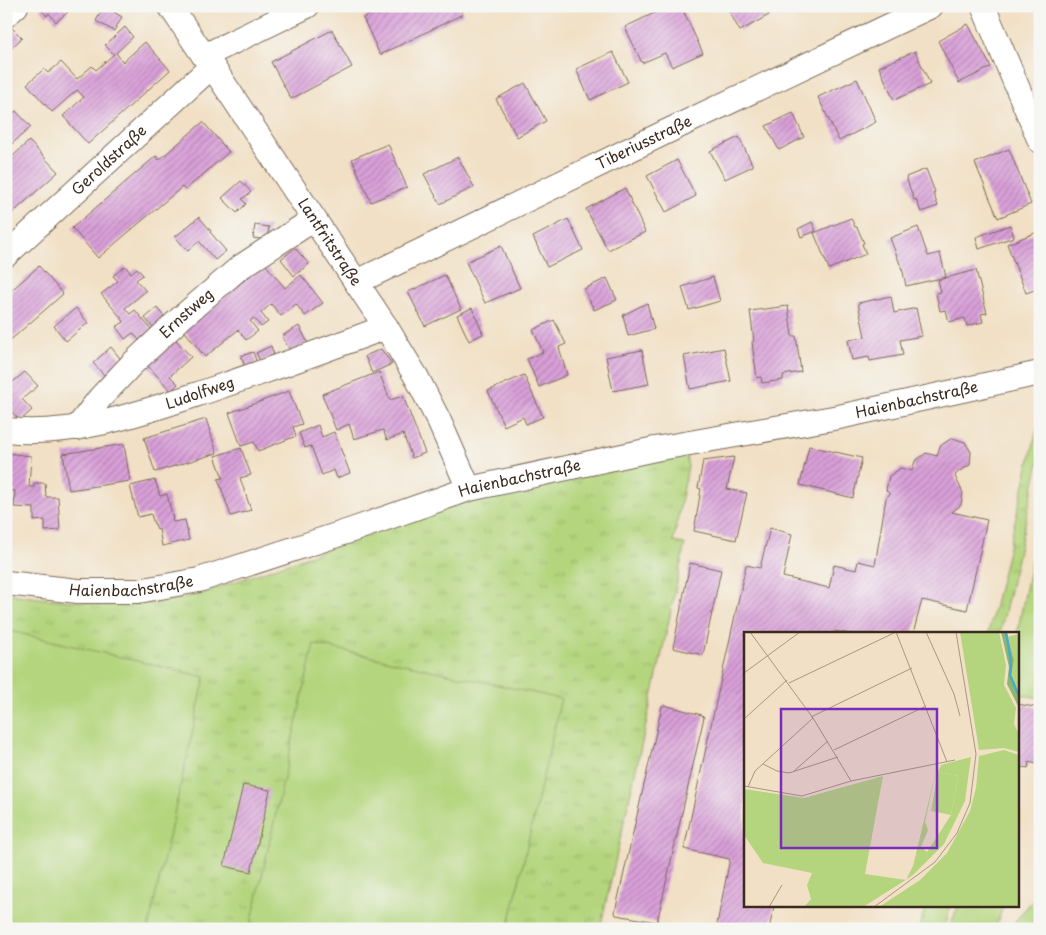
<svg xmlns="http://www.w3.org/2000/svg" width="1046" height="935" font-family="'Playpen Sans',sans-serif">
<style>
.grass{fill:url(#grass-tufts);stroke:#78804e}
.pitch{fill:#b4d57d;stroke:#78804e}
.building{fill:url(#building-hatch)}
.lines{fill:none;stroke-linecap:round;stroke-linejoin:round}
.minor-casing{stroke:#7b6a58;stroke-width:26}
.minor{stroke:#fff;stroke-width:24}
.labels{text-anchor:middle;stroke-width:4;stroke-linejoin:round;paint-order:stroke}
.street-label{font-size:15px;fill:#3b2a1e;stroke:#f6f6f2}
.inset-river{fill:none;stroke:#4ba9ca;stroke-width:2.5}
.inset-road{fill:none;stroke:#a89782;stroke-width:1}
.view{fill:#7b2cbf;fill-opacity:0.15;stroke:#7b2cbf;stroke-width:2.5}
.inset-edge{fill:none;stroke:#3b2a1e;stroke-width:2.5}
</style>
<defs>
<pattern id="grass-tufts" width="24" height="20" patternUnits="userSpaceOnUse" patternTransform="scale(1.25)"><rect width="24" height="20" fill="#b4d57d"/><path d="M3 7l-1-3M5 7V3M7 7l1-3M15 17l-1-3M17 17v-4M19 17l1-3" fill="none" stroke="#9cb76c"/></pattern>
<pattern id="building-hatch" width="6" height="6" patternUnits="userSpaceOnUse" patternTransform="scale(1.25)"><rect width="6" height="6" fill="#d9a0d9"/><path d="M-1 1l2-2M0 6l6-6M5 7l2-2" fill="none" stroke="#b183af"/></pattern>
</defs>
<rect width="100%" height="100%" fill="#f6f6f2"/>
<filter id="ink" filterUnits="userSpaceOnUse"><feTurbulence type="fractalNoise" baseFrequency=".02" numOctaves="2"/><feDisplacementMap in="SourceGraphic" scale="10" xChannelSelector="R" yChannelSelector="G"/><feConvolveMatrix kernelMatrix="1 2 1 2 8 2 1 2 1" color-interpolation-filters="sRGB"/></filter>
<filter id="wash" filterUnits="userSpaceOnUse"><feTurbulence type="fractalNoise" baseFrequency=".0096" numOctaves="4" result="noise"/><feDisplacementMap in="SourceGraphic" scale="20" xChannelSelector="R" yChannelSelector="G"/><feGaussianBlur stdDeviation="1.12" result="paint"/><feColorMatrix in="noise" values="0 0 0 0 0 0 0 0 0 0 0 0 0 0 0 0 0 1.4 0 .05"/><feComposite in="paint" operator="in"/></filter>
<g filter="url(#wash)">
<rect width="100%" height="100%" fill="#f1e0c5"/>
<!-- grass -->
<path class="grass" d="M1039,421L1040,457L1000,634H988Z
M686,454L688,467L673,542L685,544L660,662L600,929H6V593L38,598L116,605L157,603L195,595L243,579L462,502Z
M1040,891V929H1009Z
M925,906H950L945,929H920Z"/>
<!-- pitch -->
<path class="pitch" d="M1040,518V698L1017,694V634Z
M6,630L205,677L148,929H6Z
M314,644L561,699L508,929H250Z
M958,906H1003L995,929H949Z"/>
<g id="blocks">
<!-- building -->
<path class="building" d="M38,6H63L68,12L56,22L49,13L47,16Z
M104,6L122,17L114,31L96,21Z
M387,6H459L463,14L380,55L363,18Z
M669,6H681L703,53L672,67L665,53L642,63L625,27Z
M726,6H764L769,15L740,31Z
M968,24L991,67L959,83L938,41Z
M10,26L22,38L6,53V29Z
M125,27L133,37L116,53L123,62L145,42L170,70L88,144L63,116L84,97L77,90L52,112L27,84L44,69L48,73L61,62L77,79L92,66L96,70L114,54L105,45Z
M332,30L352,67L291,99L271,62Z
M915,51L930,84L894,100L879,67Z
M613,52L628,82L590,100L576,69Z
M857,79L876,122L839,141L818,97Z
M525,83L546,121L517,137L496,99Z
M16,111L31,127L6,149V119Z
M793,113L804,137L779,150L766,126Z
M203,122L229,152L185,190L182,187L98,258L72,228L156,156L159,160Z
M739,137L753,166L725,179L710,151Z
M29,141L58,172L6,219V151L12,157Z
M388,144L407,187L371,202L352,159Z
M1009,149L1031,204L998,218L975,163Z
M458,157L474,187L440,204L424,174Z
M677,160L696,196L666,212L647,176Z
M926,169L935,192L933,193L938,206L921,212L916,199L914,200L906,177Z
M241,181L251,192L242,199L246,204L237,213L222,198Z
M625,188L645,232L608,250L586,209Z
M199,217L211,231L210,232L226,251L215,260L199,241L188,251L175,237Z
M851,218L855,227H857L864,243L862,244L866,254L829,269L814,233Z
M568,219L583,250L547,267L533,237Z
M812,222L816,231L801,237L798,229Z
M255,225L269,227L267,240L253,238Z
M1010,225L1014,237L979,249L976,237Z
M918,227L928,256L940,253L946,277L906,286L903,272L890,238Z
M1040,231V288L1026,293L1007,244Z
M501,246L520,288L485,303L466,262Z
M295,248L309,264L294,276L281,259Z
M265,264L285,288L301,275L323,303L305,316L296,304L281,316L271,304L261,313L268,322L261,327L254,318L250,321L258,331L246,340L238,330L205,357L183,329Z
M39,266L63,294L6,344V295Z
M125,266L131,273L137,268L143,275L136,280L146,291L125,308L130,314L135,310L151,329L139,340L133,333L125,339L116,327L124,322L123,320L101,294L118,281L113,276Z
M976,270L987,313L981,314L983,322L967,326L965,318L949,322L946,310L940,311L936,293L941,292L938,280Z
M445,275L461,309L425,326L408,292Z
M713,277L720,301L689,310L682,287Z
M607,278L617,300L594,310L584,289Z
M891,296L894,313L916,308L922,336L900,340L903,355L870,361L869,357L852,360L848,340L865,337L858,303Z
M647,303L654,329L628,336L623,315Z
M788,306L792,336H796L801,372L783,375V380L762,383L761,377L757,378L752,342L754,341L750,311Z
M76,308L88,323L66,341L54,326Z
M157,308L167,320L155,330L145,318Z
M472,308L483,334L469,341L457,315Z
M554,320L566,344L559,347L567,375L539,387L527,359L543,352L533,330Z
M299,326L308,343L291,352L282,336Z
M176,340L191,357L170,376L178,384L171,391L147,365Z
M271,346L274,355L260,361L256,353Z
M111,347L123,362L106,377L93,363Z
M724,348L731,381L690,389L684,356Z
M381,349L392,364L372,373L365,356Z
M642,350L649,384L613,391L606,357Z
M253,352L257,363L245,367L241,356Z
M25,372L38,386L22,399L32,410L20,421L6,406V386L8,388L10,387L9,385Z
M379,372L390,400L403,396L425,453L412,458L403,434L387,440L383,430L354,439L349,424L336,430L322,394Z
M524,375L543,417L526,424L523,417L504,426L488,391Z
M289,391L302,424L293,427L296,436L258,451L254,442L241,446L229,413Z
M206,419L217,453L155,472L144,438Z
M318,425L322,437L334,432L350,473L337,478L334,470L322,475L311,446L305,448L299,433Z
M952,438L965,442L971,452L970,465L958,472L955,476L963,493L961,505L952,512L987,520L967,610L922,600L913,634H849L835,631V634H745V906H774L769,929H716L730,859L684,849L746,565L760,568L770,528L792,534L783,577L829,588L834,565L856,570L858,561L875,565L886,498L890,494L886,490L889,476L901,468L912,471L915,461L926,453L937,456L940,446Z
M124,444L130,481L69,490L63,454Z
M809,446L862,458L853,498L800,485Z
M241,448L251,475L240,478L251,510L231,516L218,479L223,478L215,456Z
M6,453L31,456L29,487H34V483H45L46,497H58L60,530L45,531V520L34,521V508L14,507L15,491L6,490Z
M734,457L727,489L747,493L736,540L694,531L701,489L698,488L703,461Z
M155,480L160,496L167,494L173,519H172L173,522L185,520L189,540L162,546L159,529L157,530L155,524H154L151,514L138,517L130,486Z
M690,563L721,570L703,655L673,648Z
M1017,704L1040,708V765L1029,762L1028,768L1017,766Z
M664,705L702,715L704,717L657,922L616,915L615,912L662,706Z
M243,785L270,790L251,872L224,866Z"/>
</g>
</g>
<g filter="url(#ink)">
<use href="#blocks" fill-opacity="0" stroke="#7b6a58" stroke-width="1"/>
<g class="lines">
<defs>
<g id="minor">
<path id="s1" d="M170,6L204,56L212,66L386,327L417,378L439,421L469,489"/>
<path d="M983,6L1040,141"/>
<path d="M6,15L16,6"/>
<path d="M204,56L307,6"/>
<path id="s2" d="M6,255L212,66"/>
<path id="s3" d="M357,282L666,132L931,6"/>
<path id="s4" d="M77,428L100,398L132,364L182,317L239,268L314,219"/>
<path id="s5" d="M6,430C77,437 144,412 210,390C269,370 328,349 386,327"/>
<path id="s6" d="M6,583L78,591H138L199,580L352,530L469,489L655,449L839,417L1040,373"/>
</g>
</defs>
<!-- minor casing -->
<use href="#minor" class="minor-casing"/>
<!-- minor -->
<use href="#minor" class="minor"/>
</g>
</g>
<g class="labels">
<!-- street labels -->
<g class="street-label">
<text dy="5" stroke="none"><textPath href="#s3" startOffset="319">Tiberiusstraße</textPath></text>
<text dy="5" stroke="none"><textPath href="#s2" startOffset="140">Geroldstraße</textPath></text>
<text dy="5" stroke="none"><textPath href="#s1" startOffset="285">Lantfritstraße</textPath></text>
<text dy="5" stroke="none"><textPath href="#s4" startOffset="159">Ernstweg</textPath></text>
<text dy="5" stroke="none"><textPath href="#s5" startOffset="199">Ludolfweg</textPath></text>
<text dy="5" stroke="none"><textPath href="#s6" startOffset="936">Haienbachstraße</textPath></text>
<text dy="5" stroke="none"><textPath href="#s6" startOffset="531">Haienbachstraße</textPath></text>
<text dy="5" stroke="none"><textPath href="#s6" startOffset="126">Haienbachstraße</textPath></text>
</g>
</g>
<!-- overview -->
<g transform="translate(744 632)">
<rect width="275" height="275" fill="#f1e0c5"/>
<path d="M216,0H255L262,33L260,53L272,76L270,92L275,102V120L260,116L235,118ZM275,2V61L267,46L270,28L263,5ZM260,118L275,123V275H135L176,248L203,221L226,179L232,156L235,124ZM227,125L221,169L200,212L169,243L157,251L119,275H60L67,267L63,253L68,241L19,231L0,203V157L60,166L139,144L121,242L162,248L169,234L192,139L181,190L184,198L177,215L183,220L207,183L214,144L194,140L197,133Z" fill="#b4d57d"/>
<path d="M257,0H262L270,28L267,46L275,61V97V76L263,52L265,35Z" fill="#8fb66c"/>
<path d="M194,140L214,144L207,183L187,179ZM36,170L68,177L56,229L24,222ZM84,172L120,181L108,237L71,229Z" fill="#b4d57d"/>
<path class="inset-river" d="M262,0L267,30L266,43L275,64"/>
<path class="inset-road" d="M6,0L69,86L107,149M152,0L203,130M182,0L210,62L216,84M0,41L56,0M45,51L152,0M67,85L168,36M0,87L43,48M90,118L182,74M19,132L33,139L45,141L94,125M49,140L84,109M0,154L58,164L107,149L211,128M4,155L11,139L69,86M25,275L38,253M130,275L191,230L213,201L226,171L232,122L212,0"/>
<path class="view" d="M37,77H193V216H37Z"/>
<rect width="275" height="275" class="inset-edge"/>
</g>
<!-- margin -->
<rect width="1046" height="935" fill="none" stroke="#f6f6f2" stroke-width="25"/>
</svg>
